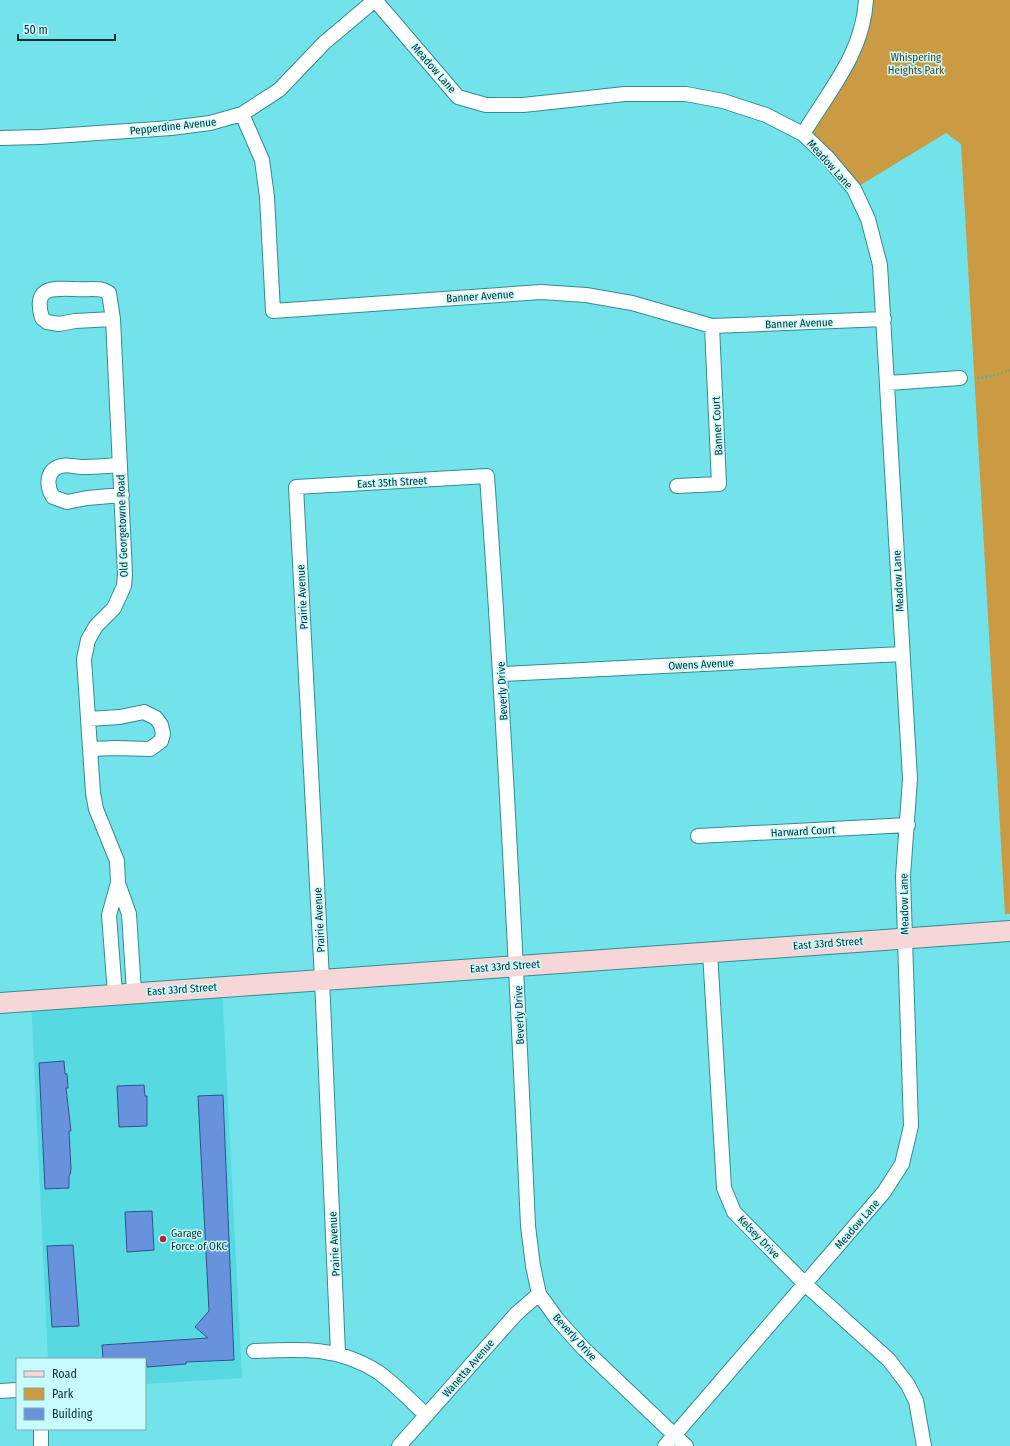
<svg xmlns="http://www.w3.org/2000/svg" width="1010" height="1446" font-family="'Fira Sans Condensed',sans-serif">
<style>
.built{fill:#56d9e1}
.green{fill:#ca9b42}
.building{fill:#6893dc;stroke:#30518b}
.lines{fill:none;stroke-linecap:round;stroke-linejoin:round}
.street-casing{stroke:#338c91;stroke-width:16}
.secondary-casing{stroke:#338c91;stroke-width:22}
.path{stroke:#4fa7ac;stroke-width:2.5;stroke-dasharray:1 3;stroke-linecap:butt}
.street{stroke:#fff;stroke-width:14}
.secondary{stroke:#f6d6d6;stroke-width:20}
.poi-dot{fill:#b72637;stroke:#c8fbfe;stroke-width:1.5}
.labels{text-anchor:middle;stroke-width:3;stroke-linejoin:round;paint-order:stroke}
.park-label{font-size:11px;fill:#503c17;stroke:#c8fbfe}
.street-label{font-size:11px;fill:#092f31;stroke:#c8fbfe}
.poi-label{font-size:11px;fill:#092f31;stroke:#c8fbfe;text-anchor:start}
</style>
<rect width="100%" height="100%" fill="#72e3ea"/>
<!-- built -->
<path class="built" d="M222,986L242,1378L145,1384V1359H48L31,1000Z"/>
<!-- green -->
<path class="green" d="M866,0H1010V914H1005L961,144L946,133L854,189L803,134L830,93Z"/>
<!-- building -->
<path class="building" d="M64,1061L65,1074H67L68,1088H66L71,1131H69L71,1169L70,1175L69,1176V1188L45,1189L39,1063Z
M144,1085L145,1096H147V1126L119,1127L117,1086Z
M223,1095L234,1360L186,1362V1364L147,1367L146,1359H103L102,1345L208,1338L195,1327L209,1311L198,1096Z
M152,1211L154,1250L127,1252L125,1212Z
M73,1245L79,1326L52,1327L47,1246Z"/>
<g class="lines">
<defs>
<path id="street" d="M375,0L458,97L486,105H523L625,94H686L723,101L766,115L803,134L827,157L854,189L868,219L880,265L910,779L903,876L911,1126L902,1164L884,1192L665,1446
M242,114L262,160L267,197L273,311L541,292L586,295L632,303L712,326L884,319
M803,134C829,91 863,53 866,0
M0,138L40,137L171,128L210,123L242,114L279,90L324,43L375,0
M113,319L109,293L103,290C94,288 84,290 75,289C51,288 33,287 42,318L47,322L59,324L75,321L113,319L125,574L124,586L114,608L96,626L88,640L84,659L93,793L96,809L117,861L118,883L129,914L134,992
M888,383L960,378
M120,465C108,466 95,467 82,467C75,467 67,464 61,466C46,470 46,486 53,497L67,502L87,498L122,495
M677,486L719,484L712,326
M501,674L902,654
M88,719L120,717L144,712L156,718L161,725L163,734L161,741L150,749L116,748L90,749
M698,836L908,825
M710,952L724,1188L734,1212L805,1284L889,1360L908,1385L916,1401L924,1446
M115,994L109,915L118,883
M254,1351C300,1349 338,1346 378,1372C395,1384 411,1401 426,1415
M338,1353L322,979L296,487L487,476C505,726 517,976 528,1226L533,1266L539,1294L557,1319L583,1348L686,1446
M0,1391L17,1390
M41,1429V1446
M399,1446L516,1314L539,1294"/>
<path id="secondary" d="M0,1003L1010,931"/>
</defs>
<!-- street casing -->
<use href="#street" class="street-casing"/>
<!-- secondary casing -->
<use href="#secondary" class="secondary-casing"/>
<!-- path -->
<path class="path" d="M978,378L993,376L1010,370"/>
<!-- street -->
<use href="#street" class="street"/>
<!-- secondary -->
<use href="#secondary" class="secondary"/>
</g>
<!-- markers -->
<circle class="poi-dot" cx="163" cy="1239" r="4"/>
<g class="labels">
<!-- park labels -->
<g class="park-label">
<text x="916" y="61">Whispering<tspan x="916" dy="13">Heights Park</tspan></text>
</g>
<!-- street labels -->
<g class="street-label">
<text transform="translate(434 68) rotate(49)" y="4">Meadow Lane</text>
<text transform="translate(173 126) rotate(-6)" y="4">Pepperdine Avenue</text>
<text transform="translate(830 164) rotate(48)" y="4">Meadow Lane</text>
<text transform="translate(480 296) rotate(-4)" y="4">Banner Avenue</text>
<text transform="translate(799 323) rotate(-2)" y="4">Banner Avenue</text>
<text transform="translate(717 426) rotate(-93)" y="4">Banner Court</text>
<text transform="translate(392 482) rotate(-3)" y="4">East 35th Street</text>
<text transform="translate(122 526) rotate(-92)" y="4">Old Georgetowne Road</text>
<text transform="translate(898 581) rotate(-93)" y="4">Meadow Lane</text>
<text transform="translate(302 597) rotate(-93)" y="4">Prairie Avenue</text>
<text transform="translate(701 664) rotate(-3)" y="4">Owens Avenue</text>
<text transform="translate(502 691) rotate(-93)" y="4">Beverly Drive</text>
<text transform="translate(803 831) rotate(-3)" y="4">Harward Court</text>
<text transform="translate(904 904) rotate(-91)" y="4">Meadow Lane</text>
<text transform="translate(319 920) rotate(-93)" y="4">Prairie Avenue</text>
<text transform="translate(828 943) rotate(-4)" y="4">East 33rd Street</text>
<text transform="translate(505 966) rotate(-4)" y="4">East 33rd Street</text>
<text transform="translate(182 989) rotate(-4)" y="4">East 33rd Street</text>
<text transform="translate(519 1015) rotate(-92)" y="4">Beverly Drive</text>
<text transform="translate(857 1224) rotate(-49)" y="4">Meadow Lane</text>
<text transform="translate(759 1237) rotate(46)" y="4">Kelsey Drive</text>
<text transform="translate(334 1244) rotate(-93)" y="4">Prairie Avenue</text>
<text transform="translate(575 1337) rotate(48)" y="4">Beverly Drive</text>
<text transform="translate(468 1368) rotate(-49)" y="4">Wanetta Avenue</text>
</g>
<!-- poi labels -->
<g class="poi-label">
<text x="171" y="1237">Garage<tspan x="171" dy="13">Force of OKC</tspan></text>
</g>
</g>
<!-- legend -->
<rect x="16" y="1358" width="130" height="72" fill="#c8fbfe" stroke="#7ca9ac"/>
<rect x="24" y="1371" width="20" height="6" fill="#f6d6d6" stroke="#7ca9ac"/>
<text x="52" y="1378" font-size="12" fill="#092f31">Road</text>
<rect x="24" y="1388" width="20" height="12" fill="#ca9b42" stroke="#7ca9ac"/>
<text x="52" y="1398" font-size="12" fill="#092f31">Park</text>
<rect x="24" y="1408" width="20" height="12" fill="#6893dc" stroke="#7ca9ac"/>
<text x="52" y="1418" font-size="12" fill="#092f31">Building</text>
<!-- scale -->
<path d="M18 34v6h97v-6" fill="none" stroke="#092f31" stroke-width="2"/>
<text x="24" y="34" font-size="12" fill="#092f31" stroke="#c8fbfe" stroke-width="3" paint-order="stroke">50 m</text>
</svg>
